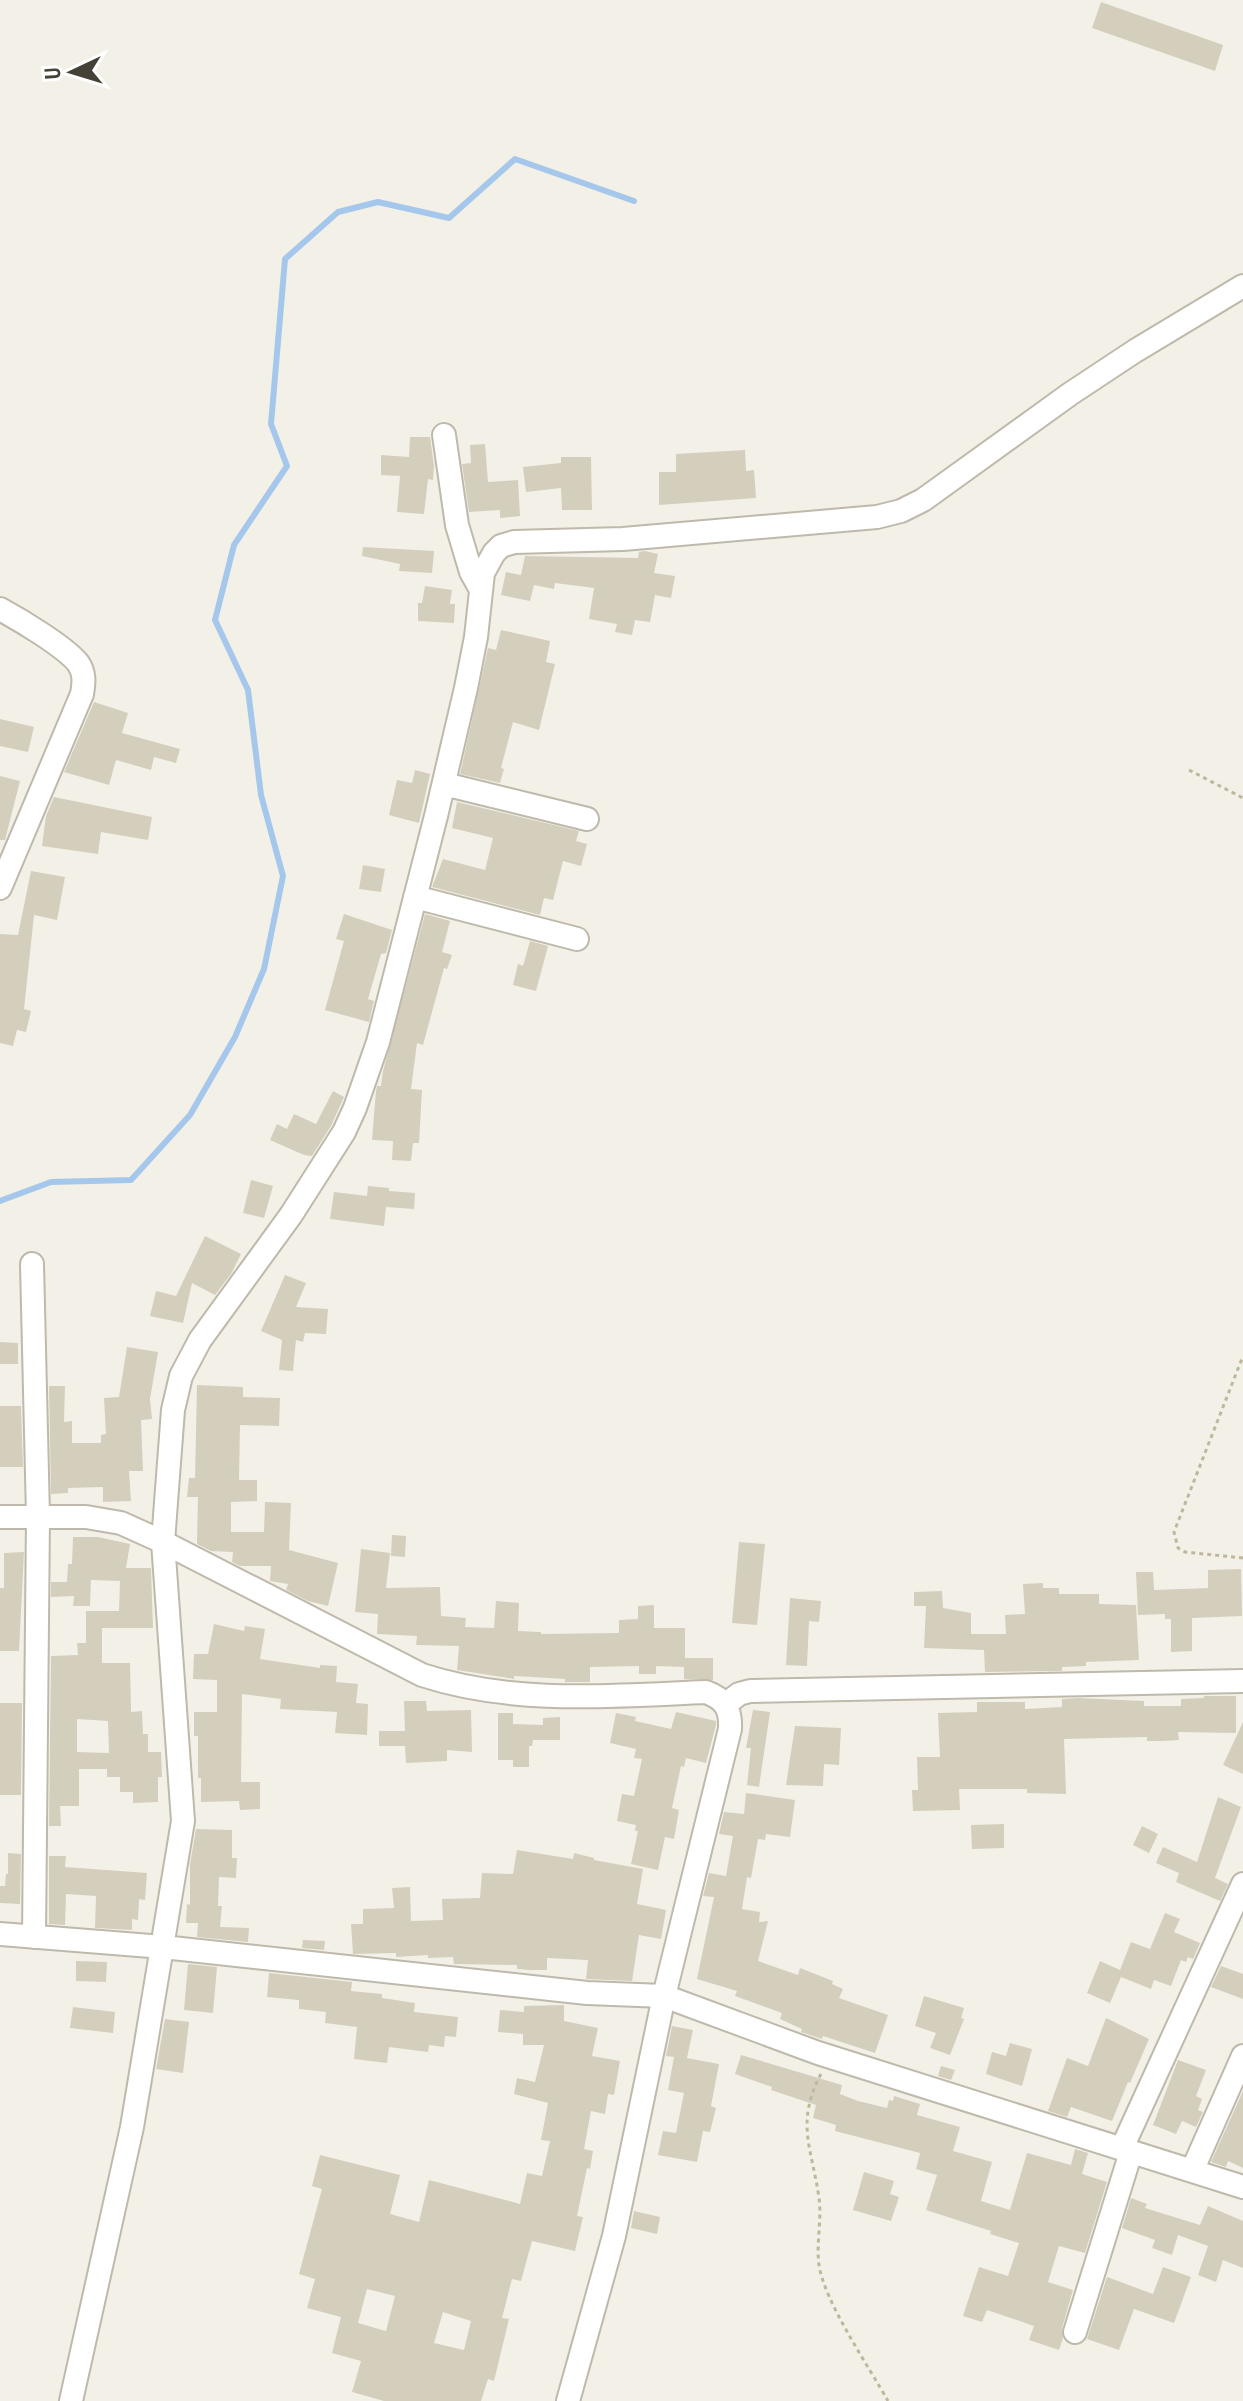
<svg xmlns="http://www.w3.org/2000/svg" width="1243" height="2401" font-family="'PT Sans Narrow',sans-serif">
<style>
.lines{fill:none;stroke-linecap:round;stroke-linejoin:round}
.stream{stroke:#a6c7ec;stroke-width:6}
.building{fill:#d4cebd;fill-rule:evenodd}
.minor-casing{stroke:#beb9aa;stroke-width:26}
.path{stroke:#bfb79c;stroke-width:3;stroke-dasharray:4 4;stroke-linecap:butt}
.minor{stroke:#fff;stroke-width:22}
</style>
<rect width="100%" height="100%" fill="#f3f1e7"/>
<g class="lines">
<!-- stream -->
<path class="stream" d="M0,1201L51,1182L131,1180L190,1115L235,1037L264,969L283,876L261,795L248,690L215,620L234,545L287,466L271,424L285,259L338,212L378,202L449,218L515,159L634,201"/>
</g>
<!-- building -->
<path class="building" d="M1101,2L1223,45L1215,71L1092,28Z
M410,437H430L434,466L433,480L428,479L424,514L397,512L400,476L381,475V455L409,457Z
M485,444L488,482L518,480L520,516L500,518V510L469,512L462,464L471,463L470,445Z
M745,450L746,471L754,470L756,498L659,505V472H676V454Z
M561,457H591L592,510H562L561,488L526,492L523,467L561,463Z
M363,547L434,551L432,573L399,571L400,564L362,556Z
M645,551L658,554L654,573L675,576L671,598L655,595L650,622L635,620L632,635L615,632L617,624L589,619L594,588L555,583L554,589L534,585L530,601L501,595L506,572L521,575L525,556L638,558L639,552Z
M425,586L452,590L450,604H455L454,623L418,621V603H422Z
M501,630L550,641L546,662L555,664L539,730L513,722L501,768L504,769L500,783L460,774L488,648L496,650Z
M94,702L128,713L122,733L180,749L176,763L154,757L151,770L116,760L109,785L64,772Z
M0,719L34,727L28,752L0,746Z
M415,770L430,774L419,823L389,815L397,780L412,783Z
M0,776L20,781L5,840H0Z
M54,797L152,817L148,840L101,832L98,854L42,846L46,816Z
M457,802L579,831L576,841L587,844L581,866L563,861L553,900L544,898L540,915L432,887L443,859L485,870L493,838L452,828Z
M363,865L385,869L381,892L359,889Z
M31,871L65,877L57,920L34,915L24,1009L31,1011L26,1032L17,1030L13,1046L0,1043V934L18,935Z
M344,914L392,930L386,953L381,954L368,999L374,1001L369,1022L325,1010L344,941L336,939Z
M425,914L450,921L442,952L452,955L447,969L444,968L423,1045L417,1043L411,1089L422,1090L419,1143H413L411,1161L392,1160L393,1141L372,1140L376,1091L377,1086H381L383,1071Z
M530,941L548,946L536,991L513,985L518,964L523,966Z
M333,1091L344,1097L331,1126L312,1156L304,1155L270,1140L277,1124L287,1129L294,1114L316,1124Z
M251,1180L273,1186L264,1218L243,1213Z
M368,1186L389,1188V1191L415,1193L414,1209L386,1207L384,1226L330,1219L334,1192L367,1196Z
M205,1236L241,1254L231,1274L215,1295L192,1283L183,1323L150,1316L156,1291L176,1296Z
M285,1275L306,1283L296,1307L328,1309L326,1334L305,1333L303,1342L296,1340L293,1371L279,1370L282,1340L261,1331Z
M0,1342L18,1343V1364H0Z
M127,1347L158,1352L150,1399L152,1419L141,1420L143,1471H129L131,1501L103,1502V1487L68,1488V1493L51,1494L49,1386H65L64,1422L72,1421V1443H101V1435L106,1434L104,1398L119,1397Z
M197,1385L243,1387V1397L280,1398L279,1426L240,1425L239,1480H257V1501L231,1502V1532H264L265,1502L291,1503L289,1550L338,1563L328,1606L308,1601L286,1590L288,1584L270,1581L271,1566H240L232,1562L233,1552L211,1551L197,1544L198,1497H187L189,1478H195Z
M0,1406H21L23,1467H0Z
M392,1535L406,1536L405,1557L391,1556Z
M73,1537H98L130,1544L126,1568H151L153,1628H102V1663H130L131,1712L142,1711L143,1734H148V1752H161L162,1777H158V1802L133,1803V1792H120V1777H107V1769H79V1806H60L61,1826H49L51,1656L78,1655L77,1643H86V1611H119L120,1581L91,1580L90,1606H73L74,1596L51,1597V1582H67L68,1564H72ZM77,1719L108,1721L109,1753L77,1752Z
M739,1542L765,1544L757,1625L732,1623Z
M361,1549L390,1553L386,1588L440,1587L441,1616L466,1618L465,1627L494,1628L496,1601L519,1603L518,1631L541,1632V1634L619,1633V1620L638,1619V1606L654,1605V1628H685V1658H713V1680L684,1679V1667L656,1666V1674H639V1666L590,1667V1682H565V1679L549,1678L514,1676V1679L457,1670L459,1646L416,1645L417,1636L377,1634L378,1614L355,1612Z
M24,1552L19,1651H0V1588H4V1553Z
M1241,1569L1242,1616L1192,1618V1651L1171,1652V1619H1165V1614L1138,1615L1136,1572H1153L1154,1590L1208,1588V1570Z
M1043,1583V1588H1059V1594H1099V1604L1136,1605L1139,1660L1086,1662V1666L1062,1667V1671L985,1672L984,1650L924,1648L926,1606H914V1592L942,1591L943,1608L971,1613V1634H1006L1005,1615L1025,1614L1023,1584Z
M790,1598L821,1601L819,1622L809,1621L807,1666L786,1665Z
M214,1624L244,1631L245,1626L265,1629L260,1659L320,1668V1665L337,1666L336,1682L358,1684L356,1703L368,1704L367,1735L335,1733L337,1712L280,1709L281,1699L242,1694L241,1782H260V1809L240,1810L239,1801L201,1802V1778H198V1736H194V1712H217V1680L193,1679L194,1654H208Z
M1204,1696H1236V1733L1178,1732L1179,1740L1162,1741H1147V1737L1064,1739L1066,1794L1027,1793V1789H959L960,1810L913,1811L912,1790H918L917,1757H940L938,1713L977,1712V1702H1025V1709L1062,1707V1699L1078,1698L1144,1701V1706H1181V1699L1204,1698Z
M404,1701H426L427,1711L471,1710L472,1752L447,1750V1761L406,1763L405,1746H379V1731H405Z
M0,1703H22L21,1795H0Z
M753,1710L770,1712L759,1787L747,1785L751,1748H746Z
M676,1712L716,1721V1725L706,1763L686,1758L684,1767L681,1766L672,1808L679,1810L674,1839L665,1837L658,1870L631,1864L638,1831H635L636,1825L617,1821L622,1794L634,1796L642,1759L634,1758L636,1749L610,1743L616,1713L636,1717L635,1721L671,1729Z
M498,1713H513V1724L543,1725V1718L560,1717V1740H533L532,1746H529V1767H513V1760H498Z
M1243,1722V1774L1223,1765Z
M795,1726L841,1728L839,1765L824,1764L823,1786L786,1785Z
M746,1793L795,1800L790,1837L766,1834L765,1840L758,1839L751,1878L747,1877L742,1909L760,1912L759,1922L768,1921L758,1961L798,1975L800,1968L833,1981L832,1984L843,1989L839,1998L888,2015L875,2053L823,2036L822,2039L801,2032L802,2029L780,2019L782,2013L735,1996L737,1991L697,1979L714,1897L703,1896L709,1873L726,1876L733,1836L719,1834L724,1812L744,1814Z
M1218,1797L1241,1807L1215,1878L1228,1884L1220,1901L1176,1882L1179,1873L1156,1863L1163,1847L1197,1862Z
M1004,1824V1848L972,1849L971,1825Z
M1142,1826L1158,1834L1149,1853L1133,1845Z
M196,1829L232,1830V1858H237L236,1878L219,1877L218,1906H222L220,1927L249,1928L248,1942L197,1937L198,1923H186L187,1904L190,1905V1864Z
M517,1850L573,1859L574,1853L594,1858V1860L643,1869L637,1904L666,1910L661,1939L639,1935L632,1981L586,1979L588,1960L547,1958V1970H530L517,1969V1965L454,1964L453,1957L428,1958V1955L396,1957V1953L353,1954L351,1924H363V1909L394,1908L392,1888L410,1887L411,1921L443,1920L442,1899L480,1898L482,1873L513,1874Z
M8,1853L21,1854L20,1904L0,1903V1886H5L6,1874H8Z
M49,1856H66L65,1867L147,1873L145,1900L139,1899L138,1920L132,1919V1930L95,1928L96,1896L66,1894L65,1925L49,1924Z
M1165,1913L1180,1919L1174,1932L1200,1943L1193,1959L1188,1957L1186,1962L1181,1960L1171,1986L1154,1980L1151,1989L1121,1977L1110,2003L1087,1993L1100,1961L1120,1970L1131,1942L1150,1949Z
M303,1940L325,1941L324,1950L302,1948Z
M76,1961L107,1962L106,1982L76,1981Z
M188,1964L217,1967L213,2013L184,2010Z
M1221,1966L1243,1974V1999L1211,1987Z
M269,1973L352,1982L351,1991L382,1994V1998L415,2003L414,2012L458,2017L456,2037L445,2036L444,2047L429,2045L428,2052L389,2047L387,2063L354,2059L357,2027L325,2023L326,2012L299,2009V2000L267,1997Z
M924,1996L964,2008L961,2018L964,2019L950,2055L930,2048L936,2033L915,2026Z
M564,2005V2021L598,2028L592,2056L620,2061L614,2095L608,2094L605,2114L591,2111L584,2149L593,2151L590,2169L587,2168L577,2216L583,2217L575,2251L532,2241L521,2281L512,2279L502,2318L509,2319L494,2381L488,2379L481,2401H384L352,2392L361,2361L332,2353L341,2317L307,2308L315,2279L299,2274L322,2189L312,2186L320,2155L400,2175L390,2214L419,2222L429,2180L520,2204L527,2173L542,2176L550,2141L541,2140L548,2103L514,2094L517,2078L535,2082L544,2045H523V2034L498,2032L500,2010L524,2012V2006ZM367,2289L395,2296L386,2331L358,2323ZM443,2312L471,2321L464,2350L434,2343Z
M73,2007L115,2012L113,2033L70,2028Z
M1106,2018L1149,2039L1130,2083L1128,2082L1112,2121L1071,2107L1067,2117L1048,2111L1067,2058L1088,2066Z
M165,2019L189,2022L183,2073L156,2069Z
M672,2026L693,2030L687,2058L719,2064L711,2106L716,2108L710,2132L703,2131L697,2162L658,2155L663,2131L676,2133L684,2093L668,2090L674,2057L666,2056Z
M1010,2043L1032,2049L1022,2086L986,2074L992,2052L1006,2056Z
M741,2055L842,2085L840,2094L858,2101L887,2108L889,2100L893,2101L894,2096L920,2104L917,2115L960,2127L953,2151L992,2162L981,2201L1010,2210L1027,2153L1071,2165L1075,2149L1088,2153L1082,2174L1107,2182L1085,2253L1059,2246L1048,2282L1073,2290L1062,2328L1063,2338L1059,2350L1029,2340L1034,2326L987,2310L982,2322L963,2316L979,2267L1008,2276L1019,2243L990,2234L991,2231L926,2210L937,2175L916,2169L920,2153L835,2131L836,2125L813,2118L816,2105L771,2090L772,2087L735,2074Z
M1178,2060L1206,2070L1196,2096L1202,2099L1198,2110L1203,2112L1196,2127L1182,2121L1176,2134L1153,2125Z
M941,2066L955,2070L951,2080L938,2076Z
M1243,2091V2168L1228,2161L1226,2167L1211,2162Z
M864,2172L894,2181L890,2194L899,2197L891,2221L853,2210Z
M1131,2198L1147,2204L1145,2208L1200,2225L1208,2206L1243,2221V2268L1223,2260L1216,2282L1198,2275L1208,2246L1178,2235L1172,2255L1152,2248L1155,2240L1122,2228Z
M634,2211L660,2217L657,2234L631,2228Z
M1163,2267L1191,2277L1174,2323L1134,2309L1119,2350L1087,2339L1107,2277L1153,2294Z"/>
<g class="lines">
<defs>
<path id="minor" d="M444,435L457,525L471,572L481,590
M0,609C20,620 64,646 78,663C85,673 84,683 82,694L0,888
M444,784L587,819
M415,897L577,939
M32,1264L38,1516L34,1937
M0,1517H86L121,1523L163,1542L422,1675C514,1705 611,1696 706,1692C725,1699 731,1709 730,1729L664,1996L614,2236L568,2401
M726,1704L739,1694L750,1691L1243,1681
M0,1934L163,1947L587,1993L664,1996L818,2053L1243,2187
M1122,2148L1243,1884
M1192,2171L1243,2056
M1075,2332L1131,2152
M71,2401L132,2127L183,1821L163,1542L173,1410L181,1376L200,1340L291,1215L344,1132L355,1108L378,1042L436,816L466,688L476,637L483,573L494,553L501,546L514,542L623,539L877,517L901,511L923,500L1070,394L1135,351L1243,286"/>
</defs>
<!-- minor casing -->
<use href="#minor" class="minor-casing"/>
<!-- path -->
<path class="path" d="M1189,770L1243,798
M1243,1558L1185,1552L1178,1548L1174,1532L1243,1356
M821,2074C795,2123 812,2148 819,2198C822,2220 816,2243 819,2265C824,2301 869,2367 888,2401"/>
<!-- minor -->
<use href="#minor" class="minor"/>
</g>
<!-- north arrow -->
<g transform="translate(72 72) rotate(266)" stroke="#ffffff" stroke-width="6" paint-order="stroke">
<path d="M0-6L14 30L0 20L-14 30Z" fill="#454136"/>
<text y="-12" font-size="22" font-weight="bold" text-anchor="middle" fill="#454136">U</text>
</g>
</svg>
